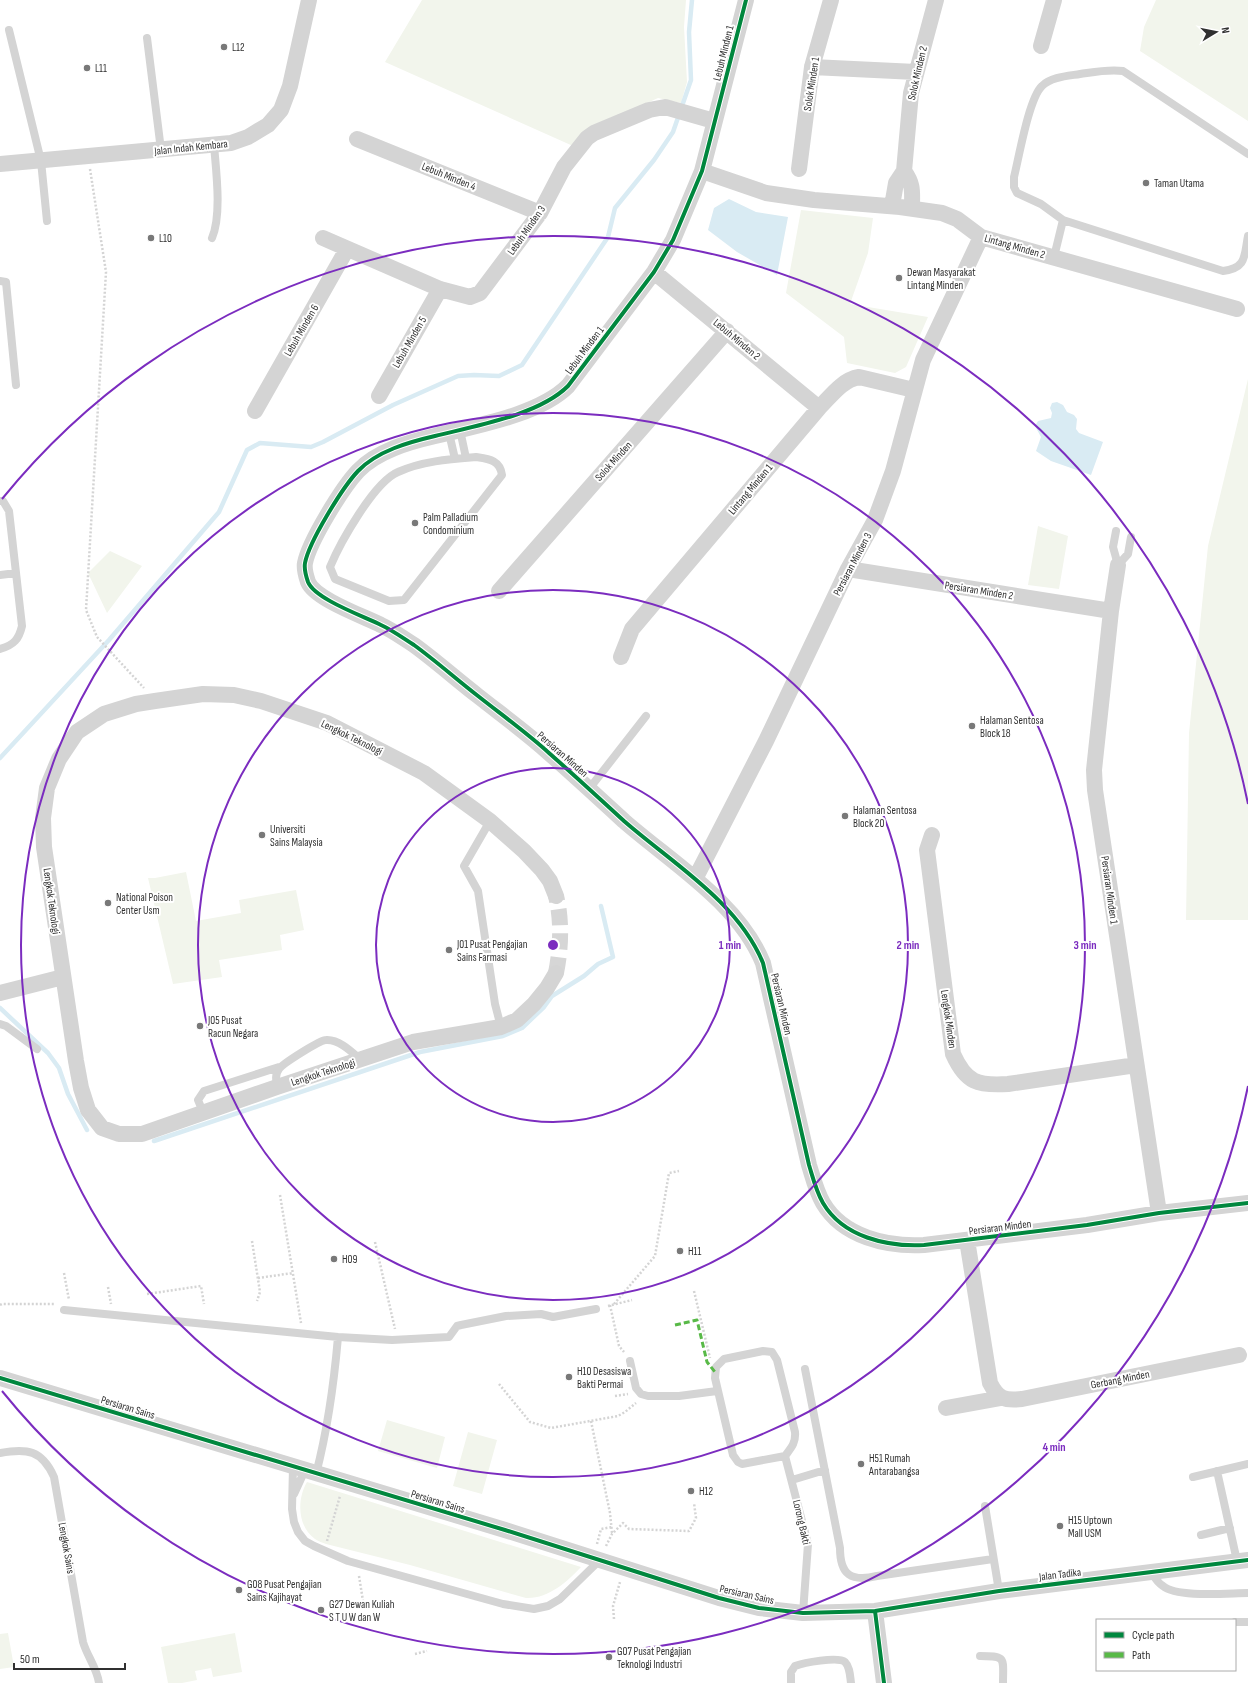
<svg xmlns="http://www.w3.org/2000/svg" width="1248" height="1683" font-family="'Sofia Sans Condensed',sans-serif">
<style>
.green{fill:#f2f5ec}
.water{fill:#d9ebf3}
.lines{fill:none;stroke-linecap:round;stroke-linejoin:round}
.stream{stroke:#d9ebf3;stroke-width:4.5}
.minor-tunnel{stroke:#d6d6d6;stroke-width:16;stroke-dasharray:16 8;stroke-linecap:butt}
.path{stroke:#d4d4d4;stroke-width:2.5;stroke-dasharray:2 2;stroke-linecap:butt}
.service{stroke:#d4d4d4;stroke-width:8}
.minor{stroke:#d4d4d4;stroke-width:16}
.quiet{stroke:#58b947;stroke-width:3;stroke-dasharray:6 3;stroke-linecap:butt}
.cycleway-casing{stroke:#fff;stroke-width:6}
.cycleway{stroke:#00873e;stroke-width:4}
.ring{fill:none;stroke:#7b2cbf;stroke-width:2}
.poi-dot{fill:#787878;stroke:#fff;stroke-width:1.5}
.labels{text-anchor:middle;stroke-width:4;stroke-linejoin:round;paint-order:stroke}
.poi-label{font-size:11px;fill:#303030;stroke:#fff;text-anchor:start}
.street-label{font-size:11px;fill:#303030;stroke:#fff}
.centre{fill:#7b2cbf;stroke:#fff;stroke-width:2}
.ring-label{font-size:12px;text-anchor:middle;font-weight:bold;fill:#7b2cbf;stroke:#fff;stroke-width:4;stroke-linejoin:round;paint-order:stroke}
</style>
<rect width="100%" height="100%" fill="#fff"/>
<!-- green -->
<path class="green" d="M422,0H686L684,27L687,82L681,103L658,98L590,129L573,146L385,62Z
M1156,0H1248V121L1140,51L1144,27Z
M801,210L873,218L868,253L850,304L928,317L906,367L895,373L847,363L844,337L786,293Z
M1248,379V920H1186L1189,733L1208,546Z
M1038,526L1068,536L1059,589L1028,585Z
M110,551L142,566L107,613L88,573Z
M186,872L196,921L241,913L239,900L296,890L304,930L280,935L282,950L219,960L222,977L173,984L148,878H155Z
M387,1420L445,1437L437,1468L378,1451Z
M468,1432L497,1440L482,1494L453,1486Z
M307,1482L581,1567C567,1582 548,1599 526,1598L410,1565L326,1544C323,1543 318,1541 315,1539C297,1526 297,1499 307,1482Z
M8,1633L14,1667L0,1669V1634Z
M235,1633L242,1672L213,1677L211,1668L195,1671L197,1680L182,1683H168L161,1647Z"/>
<!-- water -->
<path class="water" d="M729,199L756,212L788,217L777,275L737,252L708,230L714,208Z
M1057,402L1063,405L1067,412L1074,415L1077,419L1076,429L1079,433L1103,442L1091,475L1051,461L1036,451L1041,437L1035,426L1038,421L1051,418L1052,413L1050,408L1052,403Z"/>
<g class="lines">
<!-- stream -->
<path class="stream" d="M0,758L109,640L219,512L247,450L260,443L311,447L323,442L393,405L458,376L474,375L499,376L522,365L608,237L615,208L654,160L673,132L691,80L689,32L692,0
M0,1008L48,1053L59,1068L68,1094L87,1130
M154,1141L420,1052L503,1036L522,1028L544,1007L552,996L584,976L598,964L613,957L601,906"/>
<!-- minor-tunnel -->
<path class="minor-tunnel" d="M556,973C561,948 562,920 556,896"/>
<!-- path -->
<path class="path" d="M90,169L106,272L86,610L97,637L144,688
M280,1195L301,1323
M252,1241L260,1292L257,1301
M375,1242L395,1329
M64,1273L69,1300
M258,1278L293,1273
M108,1287L111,1304
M694,1291L710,1358
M147,1294L201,1286L204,1304
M614,1304L655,1256L669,1173L679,1171
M0,1305L2,1304H55
M610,1305L619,1346L624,1352
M608,1306L632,1300
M499,1384L530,1422L551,1428L618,1416L625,1412L636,1403
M615,1396L628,1394
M591,1421L610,1513L612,1533
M327,1541L340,1496
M597,1544L601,1529L612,1527
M606,1546L612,1534L623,1523L629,1529L689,1531L696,1518L694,1503
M359,1576L363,1601
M614,1619L613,1606L620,1582
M415,1654L427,1651"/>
<!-- service -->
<path class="service" d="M9,30L41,161L47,221
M147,38L161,150
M1248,154L1123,71C1108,69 1094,72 1080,74C1068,76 1051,77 1042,86C1029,98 1019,157 1014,177V187L1017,193L1041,204L1063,220L1223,271C1247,268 1244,256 1248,236
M212,238C222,215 216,170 214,145
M1054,257L1063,220
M0,281L6,282L16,385
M460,430L466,458
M449,433L455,459
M476,457C489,459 500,460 502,475L404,600L389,601L335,579L330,567C340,543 374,482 398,472C422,461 451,459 476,457Z
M0,501H3L9,511L22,626C19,639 14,645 0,649
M1116,531L1113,547L1118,565
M1118,565L1128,554L1131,537
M0,575L16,573
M589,789L646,716
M490,821L464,866L478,891L495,1004L501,1027
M0,1024L6,1026L37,1049
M277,1087C276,1080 275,1074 279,1069C282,1064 320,1040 326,1040C339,1039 352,1052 361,1060
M203,1112L198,1100L204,1091L279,1067
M64,1310L338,1337L392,1340L449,1337L457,1326L461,1325L506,1316L541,1314L553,1317L596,1309
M763,1351L772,1352L777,1360L795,1432C796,1443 791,1448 785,1456L742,1464L738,1462L733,1455L715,1378L716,1367L724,1359Z
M630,1361L636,1388L641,1394L648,1396H679L717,1391
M805,1369L840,1548C840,1575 851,1582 877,1576L993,1559
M0,1453C27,1448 42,1450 54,1477L83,1642C87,1656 97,1668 99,1683
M785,1456L808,1544L803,1613
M293,1467L292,1509L294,1522L298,1532L305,1541L314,1546L348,1561L503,1604L534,1609L548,1606L560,1599L600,1560
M1217,1471L1237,1561
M316,1474C328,1428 334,1383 338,1337
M1193,1477L1248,1464
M792,1480L825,1470
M294,1494L305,1470
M985,1506L999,1591
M1201,1535L1230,1528
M1151,1572C1154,1577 1158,1583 1163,1586C1177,1598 1229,1593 1248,1593
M1235,1622H1248
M980,1656C1007,1656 1003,1658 1003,1683
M791,1683V1672L795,1666C803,1663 838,1656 845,1662C850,1667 850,1676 851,1683"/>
<!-- minor -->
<path class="minor" d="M746,0L702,171L673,240L654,272L568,386C539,415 475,426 435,436C409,442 377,451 358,471C342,488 309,542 305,563C304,568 306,576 308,582C315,599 363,616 381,625C392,630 403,638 414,645C436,661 456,679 478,696C502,715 527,733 549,753C574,775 599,798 624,821C672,863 738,902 763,963L809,1165C813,1178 816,1191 823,1203C843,1237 887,1247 924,1245L1087,1225L1159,1213L1248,1203
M1041,46L1054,0
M812,67L916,72
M357,139L540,213
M0,164L231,143L248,137L268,125L281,110L290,86L309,0
M799,169L812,67L831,0
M702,171L766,193L814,200L900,207L942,213L957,219L981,237L1237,309
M904,171C914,185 912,192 912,208
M892,206L896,183L904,171L911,93L936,0
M323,238L440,289L470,297L480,293L540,213L564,167L587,138L594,133L649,110L665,107L714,121
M654,272L819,408
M379,396L440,289
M255,411L347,249
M1118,565L1111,611L1094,770L1095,790L1159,1213
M848,569L1111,611
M499,591L727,331
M621,657L632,629L819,408C831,396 842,380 859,377L914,390
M932,835L927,850L953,1054C966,1083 978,1086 1008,1084L1136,1065
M695,879L766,741L848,569L875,520L893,471L923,360L981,237
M556,973L547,988L534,1004L517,1020L501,1027L413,1042L277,1087L142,1134H119L102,1128L88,1110L81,1088L76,1061L44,847L43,818L47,788L59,759L77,732L104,714L136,704L155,701L203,694L234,695L261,701L327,723L424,773L490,821L524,851L542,870L550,881L556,896
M0,993L63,977
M967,1240L990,1383C998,1399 1005,1401 1022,1399L1239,1355
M0,1378L505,1530L719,1598L759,1608L803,1613L875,1611L999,1591L1248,1560
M946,1408L1001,1398
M875,1611L884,1683"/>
<!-- quiet -->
<path class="quiet" d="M675,1325L697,1320L707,1362L715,1372"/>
<defs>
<path id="cycleway" d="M746,0L702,171L673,240L654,272L568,386C539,415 475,426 435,436C409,442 377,451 358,471C342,488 309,542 305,563C304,568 306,576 308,582C315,599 363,616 381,625C392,630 403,638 414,645C436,661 456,679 478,696C502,715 527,733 549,753C574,775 599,798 624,821C672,863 738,902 763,963L809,1165C813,1178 816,1191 823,1203C843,1237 887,1247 924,1245L1087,1225L1159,1213L1248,1203
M0,1378L505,1530L719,1598L759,1608L803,1613L875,1611L999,1591L1248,1560
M875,1611L884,1683"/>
</defs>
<!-- cycleway casing -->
<use href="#cycleway" class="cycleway-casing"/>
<!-- cycleway -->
<use href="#cycleway" class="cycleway"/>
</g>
<!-- distance rings -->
<g class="ring">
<circle cx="553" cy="945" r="177"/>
<circle cx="553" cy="945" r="355"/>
<circle cx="553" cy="945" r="532"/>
<path d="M1248 1086A709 709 0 0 1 2 1391M2 499A709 709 0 0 1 1248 804"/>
</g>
<!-- markers -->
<g class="poi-dot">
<circle cx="224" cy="47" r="4"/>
<circle cx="87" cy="68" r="4"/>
<circle cx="1146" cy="183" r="4"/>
<circle cx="151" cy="238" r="4"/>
<circle cx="899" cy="278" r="4"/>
<circle cx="415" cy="523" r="4"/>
<circle cx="972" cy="726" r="4"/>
<circle cx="845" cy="816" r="4"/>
<circle cx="262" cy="835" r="4"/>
<circle cx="108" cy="903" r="4"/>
<circle cx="449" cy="950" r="4"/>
<circle cx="200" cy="1026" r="4"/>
<circle cx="680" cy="1251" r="4"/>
<circle cx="334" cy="1259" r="4"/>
<circle cx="569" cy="1377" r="4"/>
<circle cx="861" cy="1464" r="4"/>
<circle cx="691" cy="1491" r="4"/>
<circle cx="1060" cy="1526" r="4"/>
<circle cx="239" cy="1590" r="4"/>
<circle cx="321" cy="1610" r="4"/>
<circle cx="609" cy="1657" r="4"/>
</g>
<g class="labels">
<!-- poi labels -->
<g class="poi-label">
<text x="232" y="51">L12</text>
<text x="95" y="72">L11</text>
<text x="1154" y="187">Taman Utama</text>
<text x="159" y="242">L10</text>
<text x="907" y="276">Dewan Masyarakat<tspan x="907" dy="13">Lintang Minden</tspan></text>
<text x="423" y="521">Palm Palladium<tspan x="423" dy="13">Condominium</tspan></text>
<text x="980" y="724">Halaman Sentosa<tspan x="980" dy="13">Block 18</tspan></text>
<text x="853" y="814">Halaman Sentosa<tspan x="853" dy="13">Block 20</tspan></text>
<text x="270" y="833">Universiti<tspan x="270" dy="13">Sains Malaysia</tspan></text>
<text x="116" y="901">National Poison<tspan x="116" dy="13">Center Usm</tspan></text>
<text x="457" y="948">J01 Pusat Pengajian<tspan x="457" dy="13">Sains Farmasi</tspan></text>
<text x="208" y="1024">J05 Pusat<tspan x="208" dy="13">Racun Negara</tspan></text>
<text x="688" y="1255">H11</text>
<text x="342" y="1263">H09</text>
<text x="577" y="1375">H10 Desasiswa<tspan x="577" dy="13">Bakti Permai</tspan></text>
<text x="869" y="1462">H51 Rumah<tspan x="869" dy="13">Antarabangsa</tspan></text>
<text x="699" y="1495">H12</text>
<text x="1068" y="1524">H15 Uptown<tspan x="1068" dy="13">Mall USM</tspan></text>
<text x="247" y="1588">G08 Pusat Pengajian<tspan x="247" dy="13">Sains Kajihayat</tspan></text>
<text x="329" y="1608">G27 Dewan Kuliah<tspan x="329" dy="13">S T U W dan W</tspan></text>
<text x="617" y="1655">G07 Pusat Pengajian<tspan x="617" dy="13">Teknologi Industri</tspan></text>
</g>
<!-- street labels -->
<g class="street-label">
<text transform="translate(723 53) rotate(-76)" y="4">Lebuh Minden 1</text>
<text transform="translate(917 73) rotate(-77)" y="4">Solok Minden 2</text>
<text transform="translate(811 84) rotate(-81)" y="4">Solok Minden 1</text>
<text transform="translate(191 147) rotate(-6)" y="4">Jalan Indah Kembara</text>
<text transform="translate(449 176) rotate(22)" y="4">Lebuh Minden 4</text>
<text transform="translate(526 230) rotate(-55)" y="4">Lebuh Minden 3</text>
<text transform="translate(1015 246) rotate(16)" y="4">Lintang Minden 2</text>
<text transform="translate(301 330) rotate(-60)" y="4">Lebuh Minden 6</text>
<text transform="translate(737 339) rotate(40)" y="4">Lebuh Minden 2</text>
<text transform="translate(409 342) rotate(-60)" y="4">Lebuh Minden 5</text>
<text transform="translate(584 350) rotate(-53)" y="4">Lebuh Minden 1</text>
<text transform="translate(613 461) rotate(-48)" y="4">Solok Minden</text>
<text transform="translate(750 489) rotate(-50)" y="4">Lintang Minden 1</text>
<text transform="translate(852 564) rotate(-62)" y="4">Persiaran Minden 3</text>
<text transform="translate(979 590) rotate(9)" y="4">Persiaran Minden 2</text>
<text transform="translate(352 737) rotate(26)" y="4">Lengkok Teknologi</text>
<text transform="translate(563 754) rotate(41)" y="4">Persiaran Minden</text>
<text transform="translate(1110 890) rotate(82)" y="4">Persiaran Minden 1</text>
<text transform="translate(52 901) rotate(82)" y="4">Lengkok Teknologi</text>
<text transform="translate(782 1004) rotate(77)" y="4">Persiaran Minden</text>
<text transform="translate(949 1019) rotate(82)" y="4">Lengkok Minden</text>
<text transform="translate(323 1072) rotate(-18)" y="4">Lengkok Teknologi</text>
<text transform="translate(1000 1227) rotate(-7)" y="4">Persiaran Minden</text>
<text transform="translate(1120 1379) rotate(-11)" y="4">Gerbang Minden</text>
<text transform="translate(128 1407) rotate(17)" y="4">Persiaran Sains</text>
<text transform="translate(438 1501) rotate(17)" y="4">Persiaran Sains</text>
<text transform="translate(802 1522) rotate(77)" y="4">Lorong Bakti</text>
<text transform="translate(67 1548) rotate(80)" y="4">Lengkok Sains</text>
<text transform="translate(1060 1574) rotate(-7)" y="4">Jalan Tadika</text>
<text transform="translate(747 1594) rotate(13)" y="4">Persiaran Sains</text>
</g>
</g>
<circle cx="553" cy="945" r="6" class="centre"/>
<g class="ring-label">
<text x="730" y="949">1 min</text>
<text x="908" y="949">2 min</text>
<text x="1085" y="949">3 min</text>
<text x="1054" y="1451">4 min</text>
</g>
<!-- legend -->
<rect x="1096" y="1619" width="140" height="52" fill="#ffffff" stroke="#acacac"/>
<rect x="1104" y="1632" width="20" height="6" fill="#00873e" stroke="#acacac"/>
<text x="1132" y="1639" font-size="12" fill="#303030">Cycle path</text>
<rect x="1104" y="1652" width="20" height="6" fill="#58b947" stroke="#acacac"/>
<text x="1132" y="1659" font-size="12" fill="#303030">Path</text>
<!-- north arrow -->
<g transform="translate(1216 32) rotate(80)" stroke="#ffffff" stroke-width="3" paint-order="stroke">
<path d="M0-3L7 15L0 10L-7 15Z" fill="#303030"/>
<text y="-6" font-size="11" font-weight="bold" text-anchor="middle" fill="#303030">N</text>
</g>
<!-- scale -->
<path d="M14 1663v6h111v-6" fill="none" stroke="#303030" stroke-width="2"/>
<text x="20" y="1663" font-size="12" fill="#303030" stroke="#ffffff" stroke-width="3" paint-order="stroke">50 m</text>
</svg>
